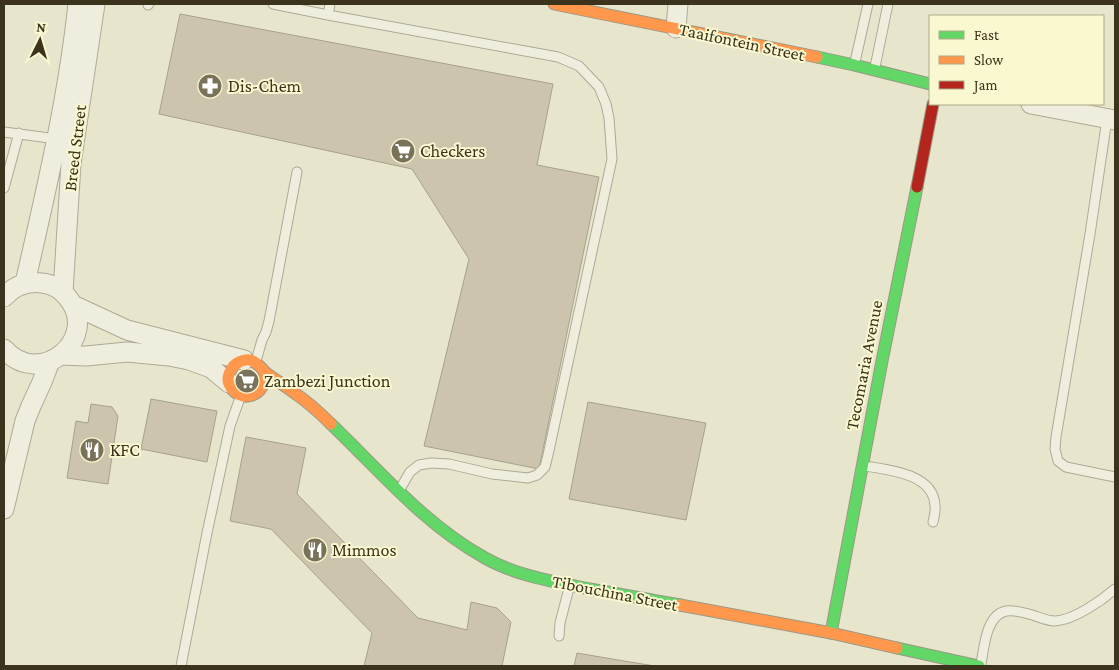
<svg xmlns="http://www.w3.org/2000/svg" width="1119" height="670" font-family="'Crimson Pro',serif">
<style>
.building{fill:#ccc4ac;stroke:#a8a18b}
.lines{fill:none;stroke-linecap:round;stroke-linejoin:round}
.lane-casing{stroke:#acaa95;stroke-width:11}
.street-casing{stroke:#acaa95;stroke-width:21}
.fast-casing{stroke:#9c9885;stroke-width:13}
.slow-casing{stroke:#9c9885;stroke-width:13}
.jam-casing{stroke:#9c9885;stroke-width:13}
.lane{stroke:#efeede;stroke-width:9}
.street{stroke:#efeede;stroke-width:19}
.fast{stroke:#63d668;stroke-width:11}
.slow{stroke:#ff974d;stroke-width:11}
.jam{stroke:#b3261e;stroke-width:11}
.labels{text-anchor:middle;stroke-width:4;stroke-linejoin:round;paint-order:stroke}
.street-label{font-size:18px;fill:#3c331c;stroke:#faf8d0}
.poi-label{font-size:18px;fill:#3c331c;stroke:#faf8d0;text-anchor:start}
</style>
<rect width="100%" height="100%" fill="#e7e6cc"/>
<!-- building -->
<path class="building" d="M180,14L553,84L537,165L599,177L539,469L424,446L469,259L412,169L159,114Z
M151,399L217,411L207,462L141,449Z
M588,402L706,423L686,520L569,499Z
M91,404L112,407L118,416L108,484L67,478L76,421L88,423Z
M246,437L306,448L297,494L418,618L467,630L471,602L497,608L511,622L502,666H364L372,633L271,529L230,521Z
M577,653L624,661L655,666H574Z"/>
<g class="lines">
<defs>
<path id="lane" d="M273,4L328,15L330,4
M148,5L149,4
M328,15L558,57L579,66L599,87L606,104L609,118L612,159L548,455L545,467L537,475L528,478L492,474L449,464L431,463L419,465L410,472L400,489
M855,62L868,4
M875,67L888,4
M1107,119L1090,234L1056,437L1055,449L1058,461L1066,467L1115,477
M4,132L57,139
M4,188L19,133
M256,361L262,340L266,332L269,321L297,172
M865,466C890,470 934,474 935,506C936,511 934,517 933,522
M559,636L560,623L569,588
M981,664C984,648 986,615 1006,611C1013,610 1022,612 1029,614C1037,616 1046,621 1055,621C1074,620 1101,601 1115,589
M181,666L207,533L230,426L240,398"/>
<path id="street" d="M676,28L678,4
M1031,104L1115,120
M25,283C46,191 68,98 78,4
M63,292L71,164L95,4
M4,297C14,286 27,281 42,283C52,284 62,290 68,298C101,338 40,390 4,349
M73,305L127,330L244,360
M62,355L86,356L127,352L169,356L189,360L211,368L229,383
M4,509L25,421L31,406L42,382L50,361"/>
<path id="fast" d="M817,57L854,65L930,84
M331,424C380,471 425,525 485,558C517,576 555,582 590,589C620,594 650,600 680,605
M831,633L882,361L917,187
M897,648L979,666"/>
<path id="slow" d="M554,4L817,57
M264,371C269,396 239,406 229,384C227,380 228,374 231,370C234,363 243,359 250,360C257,362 260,367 265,372C275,380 286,386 296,394C309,403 320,413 331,424
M680,605L831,633L897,648"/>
<path id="jam" d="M917,187L933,104"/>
</defs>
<!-- lane casing -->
<use href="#lane" class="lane-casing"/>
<!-- street casing -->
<use href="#street" class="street-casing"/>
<!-- fast casing -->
<use href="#fast" class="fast-casing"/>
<!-- slow casing -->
<use href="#slow" class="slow-casing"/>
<!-- jam casing -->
<use href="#jam" class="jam-casing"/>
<!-- lane -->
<use href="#lane" class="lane"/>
<!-- street -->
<use href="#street" class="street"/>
<!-- fast -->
<use href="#fast" class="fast"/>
<!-- slow -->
<use href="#slow" class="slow"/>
<!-- jam -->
<use href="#jam" class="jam"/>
</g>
<!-- icons -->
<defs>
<symbol id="pharmacy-disc" viewBox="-11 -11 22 22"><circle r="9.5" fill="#78725a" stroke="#faf8d0"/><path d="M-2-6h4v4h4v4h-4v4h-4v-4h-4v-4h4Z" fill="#fff"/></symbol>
<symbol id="supermarket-disc" viewBox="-11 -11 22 22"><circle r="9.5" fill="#78725a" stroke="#faf8d0"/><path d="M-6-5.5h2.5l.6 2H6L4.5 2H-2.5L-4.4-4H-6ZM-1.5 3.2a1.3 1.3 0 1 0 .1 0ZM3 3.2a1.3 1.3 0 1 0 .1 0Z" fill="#fff"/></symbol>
<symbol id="restaurant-disc" viewBox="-11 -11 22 22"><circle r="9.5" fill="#78725a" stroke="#faf8d0"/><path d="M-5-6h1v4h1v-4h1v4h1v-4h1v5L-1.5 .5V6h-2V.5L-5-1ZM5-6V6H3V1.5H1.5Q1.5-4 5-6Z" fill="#fff"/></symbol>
</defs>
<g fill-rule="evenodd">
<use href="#pharmacy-disc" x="196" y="72" width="28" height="28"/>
<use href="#supermarket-disc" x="389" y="137" width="28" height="28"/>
<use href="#supermarket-disc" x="233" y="367" width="28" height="28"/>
<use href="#restaurant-disc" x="78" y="436" width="28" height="28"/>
<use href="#restaurant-disc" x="301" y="536" width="28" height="28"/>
</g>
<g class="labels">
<!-- street labels -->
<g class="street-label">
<text transform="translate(742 42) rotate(12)" y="6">Taaifontein Street</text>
<text transform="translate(75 148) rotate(-83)" y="6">Breed Street</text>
<text transform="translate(864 365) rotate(-79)" y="6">Tecomaria Avenue</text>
<text transform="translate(615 593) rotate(11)" y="6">Tibouchina Street</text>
</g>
<!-- poi labels -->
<g class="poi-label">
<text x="228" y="92">Dis-Chem</text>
<text x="420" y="157">Checkers</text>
<text x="264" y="387">Zambezi Junction</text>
<text x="110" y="456">KFC</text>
<text x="332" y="556">Mimmos</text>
</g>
</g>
<!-- border -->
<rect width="1119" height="670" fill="none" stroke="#3c331c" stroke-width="10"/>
<!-- legend -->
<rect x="929" y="15" width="175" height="90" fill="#faf8d0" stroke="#aea988"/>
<rect x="939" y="31" width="25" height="8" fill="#63d668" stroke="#aea988"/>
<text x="974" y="40" font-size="15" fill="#3c331c">Fast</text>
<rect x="939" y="56" width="25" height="8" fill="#ff974d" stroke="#aea988"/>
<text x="974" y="65" font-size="15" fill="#3c331c">Slow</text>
<rect x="939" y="81" width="25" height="8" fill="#b3261e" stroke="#aea988"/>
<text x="974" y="90" font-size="15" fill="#3c331c">Jam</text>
<!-- north arrow -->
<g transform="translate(40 40) rotate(5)" stroke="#faf8d0" stroke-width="4" paint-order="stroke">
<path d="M0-4L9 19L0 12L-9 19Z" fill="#3c331c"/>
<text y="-8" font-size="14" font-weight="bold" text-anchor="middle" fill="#3c331c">N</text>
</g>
</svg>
